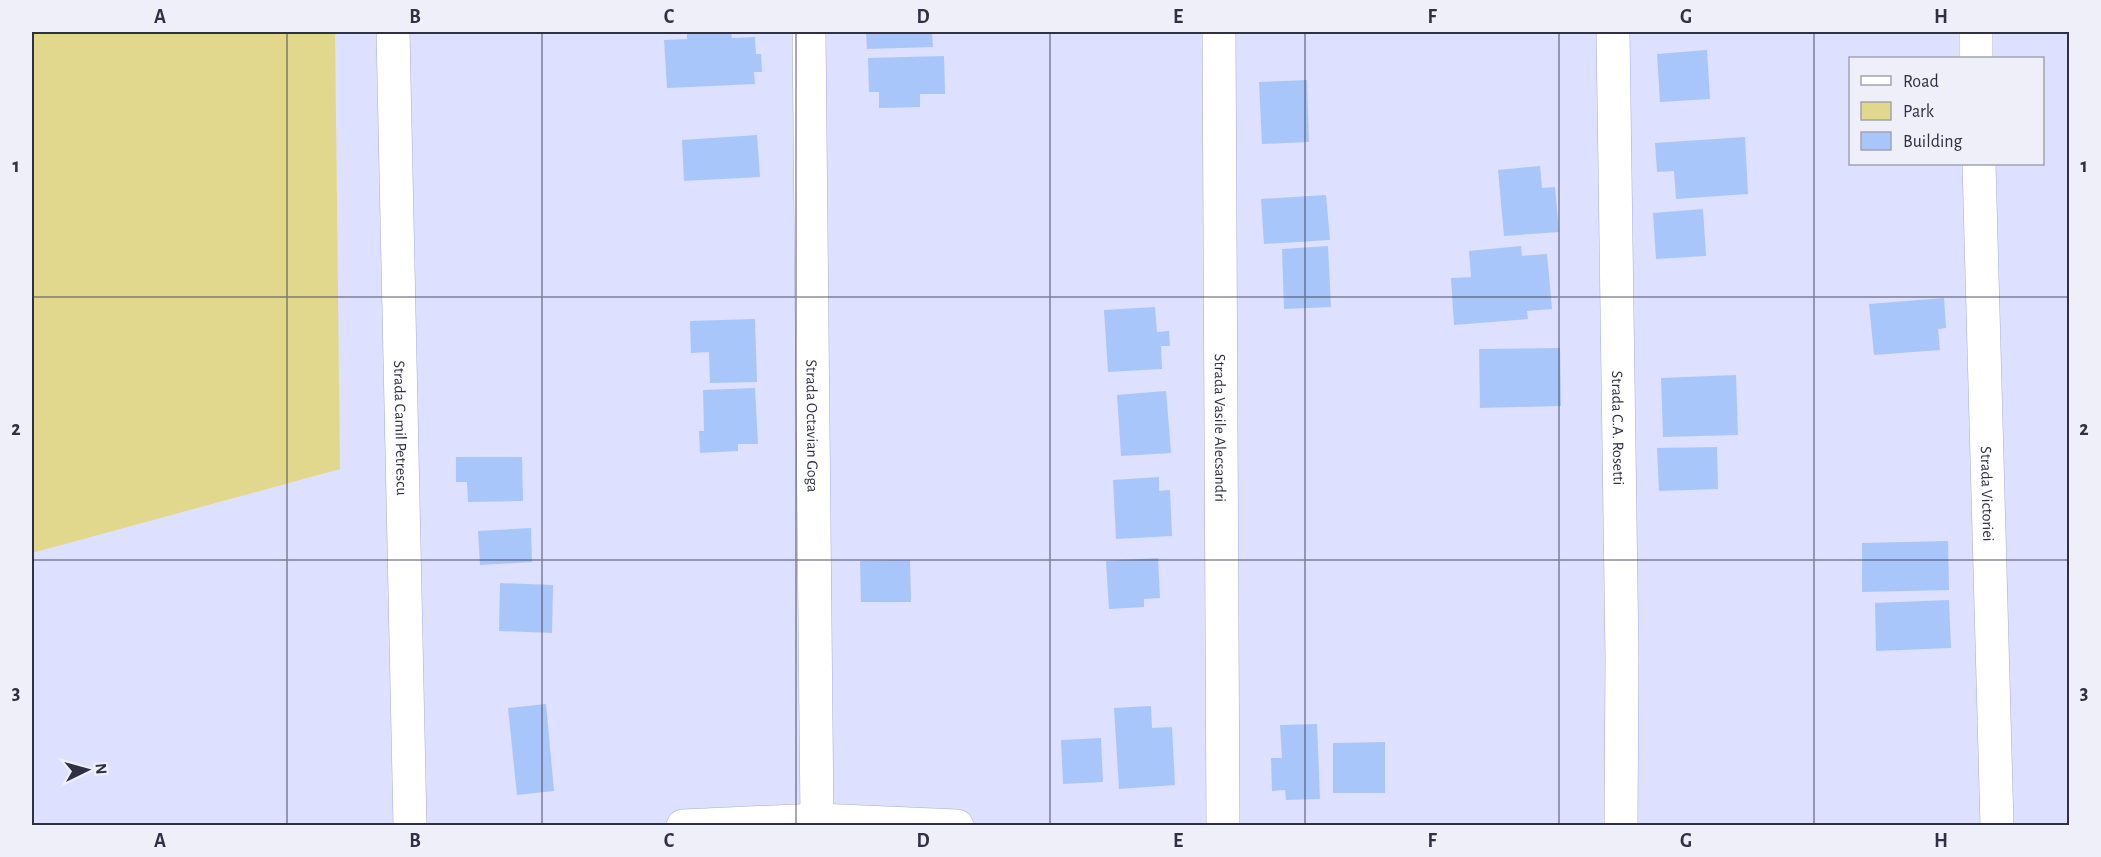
<svg xmlns="http://www.w3.org/2000/svg" width="2101" height="857" font-family="'Alegreya Sans',sans-serif">
<style>
.green{fill:#e2d88d}
.building{fill:#a9c6fa}
.lines{fill:none;stroke-linecap:round;stroke-linejoin:round}
.minor-casing{stroke:#a8abdb;stroke-width:34}
.minor{stroke:#fff;stroke-width:33}
.grid{fill:none;stroke:#2f3044;stroke-width:1.5;stroke-opacity:0.55}
.labels{text-anchor:middle;stroke-width:4.5;stroke-linejoin:round;paint-order:stroke}
.street-label{font-size:16px;fill:#2f3044;stroke:#eeeff9}
.neatline{fill:none;stroke:#2f3044;stroke-width:2}
.grid-label{font-size:20px;text-anchor:middle;font-weight:bold;fill:#2f3044}
</style>
<rect width="100%" height="100%" fill="#dde0fe"/>
<!-- green -->
<path class="green" d="M32,32H335L340,469L32,553Z"/>
<!-- building -->
<path class="building" d="M687,32H731L732,38L755,37L756,54H761L762,72H754L755,84L667,88L664,40L687,39Z
M866,32H932L933,47L867,49Z
M1707,50L1710,99L1660,102L1657,54Z
M944,56L945,94H920V107L879,108V92H869L868,58Z
M1307,80L1309,142L1262,144L1259,82Z
M757,135L760,177L684,181L682,140Z
M1745,137L1748,194L1676,199L1674,171L1657,172L1655,143Z
M1540,166L1542,188L1555,187L1559,232L1504,236L1498,170Z
M1326,195L1330,240L1264,244L1261,199Z
M1703,209L1706,256L1656,259L1653,213Z
M1328,246L1331,307L1284,309L1282,249Z
M1521,246L1522,256L1547,254L1552,309L1527,311L1528,319L1454,325L1451,278L1471,277L1469,251Z
M1944,298L1946,328L1938,329L1940,350L1874,355L1869,304Z
M1155,307L1157,332L1169,331L1170,346H1161L1162,369L1108,372L1104,310Z
M755,319L757,382L710,383L709,352L691,353L690,321Z
M1560,348L1561,406L1480,408L1479,349Z
M1736,375L1738,435L1663,437L1661,378Z
M755,388L758,444H738V451L700,453L699,431H704L703,390Z
M1166,391L1171,453L1121,456L1117,395Z
M1717,447L1718,489L1659,491L1657,448Z
M456,457H522L523,501L468,502L467,482H456Z
M1159,477V491L1170,490L1172,536L1116,539L1113,480Z
M531,528L532,562L480,565L478,531Z
M1948,541L1949,590L1862,592V543Z
M1158,558L1160,598L1144,599V607L1109,609L1106,561Z
M910,560L911,602H861L860,561Z
M500,583L553,585L552,633L499,631Z
M1949,600L1951,648L1876,651L1875,603Z
M546,704L554,791L517,795L508,708Z
M1151,706L1152,728L1172,727L1175,785L1119,789L1114,708Z
M1317,724L1320,799L1286,800L1285,790L1272,791L1271,758H1282L1280,725Z
M1101,738L1103,782L1063,784L1061,740Z
M1385,742V793H1333V743Z"/>
<g class="lines">
<defs>
<g id="minor">
<path id="s1" d="M393,32L410,826"/>
<path id="s2" d="M809,32L817,820"/>
<path id="s3" d="M1219,32L1223,826"/>
<path id="s4" d="M1613,32L1622,657L1621,826"/>
<path d="M1976,32V58"/>
<path id="s5" d="M1979,164L1997,826"/>
<path d="M683,826L817,820L957,826"/>
</g>
</defs>
<!-- minor casing -->
<use href="#minor" class="minor-casing"/>
<!-- minor -->
<use href="#minor" class="minor"/>
</g>
<!-- grid -->
<path class="grid" d="M287,32V826M542,32V826M796,32V826M1050,32V826M1305,32V826M1559,32V826M1814,32V826M32,297H2070M32,560H2070"/>
<g class="labels">
<!-- street labels -->
<g class="street-label">
<text dy="6" stroke="none"><textPath href="#s2" startOffset="394">Strada Octavian Goga</textPath></text>
<text dy="6" stroke="none"><textPath href="#s1" startOffset="396">Strada Camil Petrescu</textPath></text>
<text dy="6" stroke="none"><textPath href="#s3" startOffset="396">Strada Vasile Alecsandri</textPath></text>
<text dy="6" stroke="none"><textPath href="#s4" startOffset="396">Strada C.A. Rosetti</textPath></text>
<text dy="6" stroke="none"><textPath href="#s5" startOffset="330">Strada Victoriei</textPath></text>
</g>
</g>
<!-- border -->
<rect width="2101" height="857" fill="none" stroke="#eeeff9" stroke-width="66"/>
<!-- legend -->
<rect x="1849" y="57" width="195" height="108" fill="#eeeff9" stroke="#a2a3b1" stroke-width="1.5"/>
<rect x="1861" y="76" width="30" height="9" fill="#ffffff" stroke="#a2a3b1" stroke-width="1.5"/>
<text x="1903" y="87" font-size="18" fill="#2f3044">Road</text>
<rect x="1861" y="102" width="30" height="18" fill="#e2d88d" stroke="#a2a3b1" stroke-width="1.5"/>
<text x="1903" y="117" font-size="18" fill="#2f3044">Park</text>
<rect x="1861" y="132" width="30" height="18" fill="#a9c6fa" stroke="#a2a3b1" stroke-width="1.5"/>
<text x="1903" y="147" font-size="18" fill="#2f3044">Building</text>
<!-- north arrow -->
<g transform="translate(87 770) rotate(85)" stroke="#eeeff9" stroke-width="4.5" paint-order="stroke">
<path d="M0-4.5L10 22L0 15L-10 22Z" fill="#2f3044"/>
<text y="-9" font-size="16" font-weight="bold" text-anchor="middle" fill="#2f3044">N</text>
</g>
<rect x="33" y="33" width="2035" height="791" class="neatline"/>
<g class="grid-label">
<text x="160" y="23">A</text>
<text x="415" y="23">B</text>
<text x="669" y="23">C</text>
<text x="923" y="23">D</text>
<text x="1178" y="23">E</text>
<text x="1432" y="23">F</text>
<text x="1686" y="23">G</text>
<text x="1941" y="23">H</text>
<text x="16" y="172">1</text>
<text x="2084" y="172">1</text>
<text x="16" y="435">2</text>
<text x="2084" y="435">2</text>
<text x="16" y="699">3</text>
<text x="2084" y="699">3</text>
<text x="160" y="847">A</text>
<text x="415" y="847">B</text>
<text x="669" y="847">C</text>
<text x="923" y="847">D</text>
<text x="1178" y="847">E</text>
<text x="1432" y="847">F</text>
<text x="1686" y="847">G</text>
<text x="1941" y="847">H</text>
</g>
</svg>
